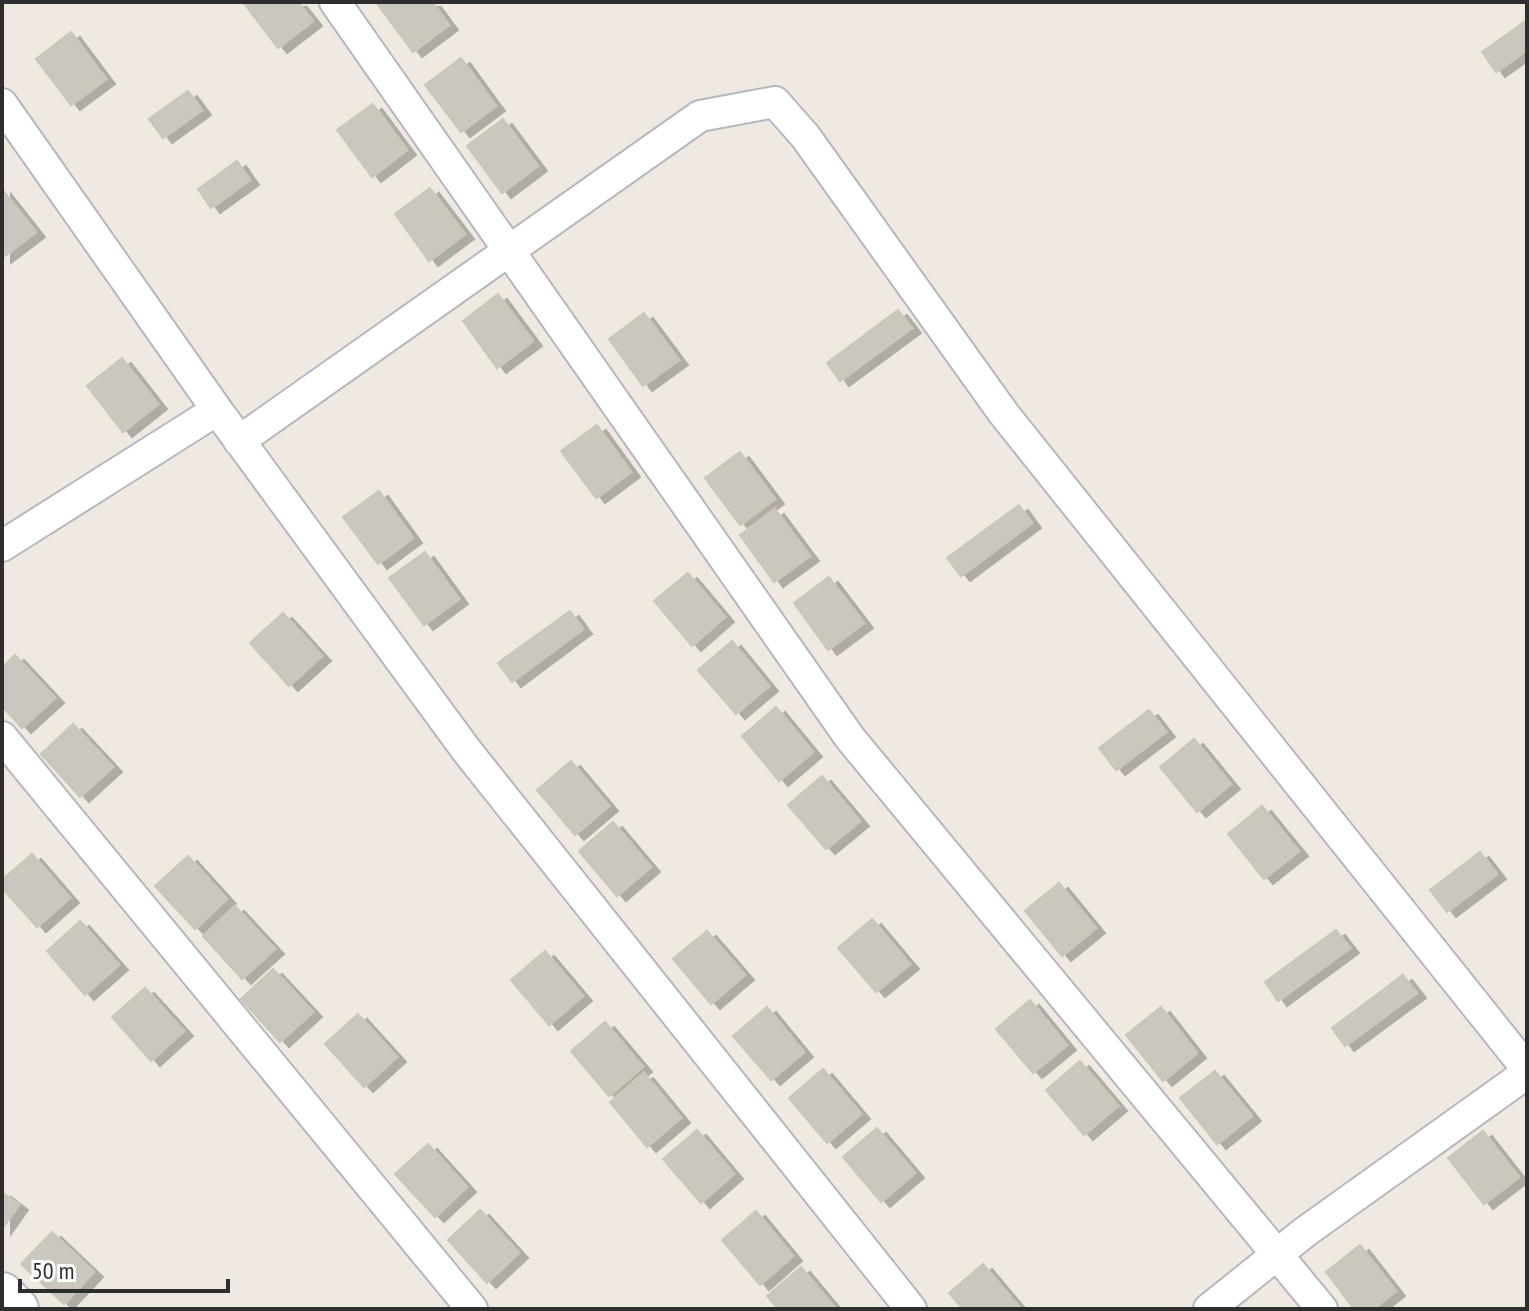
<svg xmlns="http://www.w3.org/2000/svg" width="1529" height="1311" font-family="'PT Sans Narrow',sans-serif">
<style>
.building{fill:#cbc7bf;stroke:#cbc5ba;stroke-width:2;filter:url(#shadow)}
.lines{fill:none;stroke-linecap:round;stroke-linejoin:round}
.street-casing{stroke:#b4b7c1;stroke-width:34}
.secondary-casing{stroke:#b4b7c1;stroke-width:46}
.street{stroke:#fff;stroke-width:30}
.secondary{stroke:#fff;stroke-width:42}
</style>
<defs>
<filter id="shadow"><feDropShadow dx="9" dy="5" stdDeviation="0" flood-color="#0004"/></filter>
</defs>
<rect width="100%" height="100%" fill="#efe9e1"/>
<!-- building -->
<path class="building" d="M243,2H298L313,21L278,48Z
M382,2H432L449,25L413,52L378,5Z
M1527,20V50L1496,72L1482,52Z
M71,32L106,79L71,105L36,59Z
M461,58L496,106L461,132L425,85Z
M188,91L202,110L163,138L149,119Z
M373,104L407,150L372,177L337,130Z
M503,119L538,166L502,193L467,146Z
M237,161L250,180L211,208L198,189Z
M430,188L465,234L429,261L395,214Z
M2,189L36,232L2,258Z
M498,294L533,341L497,368L463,321Z
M898,310L912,328L840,381L827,363Z
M644,313L679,360L643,386L609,339Z
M122,358L158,404L123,432L87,386Z
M597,425L631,472L596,498L561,451Z
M740,452L775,499L740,525L705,478Z
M379,491L413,538L378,564L343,517Z
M1019,505L1032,523L961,576L947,558Z
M775,509L810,556L774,582L740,535Z
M425,552L459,599L424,625L389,578Z
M688,573L725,617L692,646L654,601Z
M829,577L864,623L828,650L794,603Z
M570,611L583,629L512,682L498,663Z
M283,613L322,656L289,686L250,643Z
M732,641L769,686L736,714L698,670Z
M15,655L55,698L22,728L2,706V668Z
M776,707L813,752L779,781L742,736Z
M1149,710L1166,732L1116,770L1099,748Z
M73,724L113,767L80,797L41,754Z
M1194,739L1231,784L1197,812L1160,767Z
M571,761L609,806L575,835L537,790Z
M822,776L860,821L826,849L788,805Z
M1262,806L1299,851L1264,879L1228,834Z
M613,822L651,867L617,896L579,851Z
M1480,852L1497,874L1447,912L1430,890Z
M32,854L70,898L37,927L2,888V880Z
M188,856L227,899L195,929L155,886Z
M1059,883L1096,928L1062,956L1025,911Z
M235,906L275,949L242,979L203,936Z
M872,919L910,964L876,992L838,948Z
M80,921L119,965L85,995L47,951Z
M1336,930L1350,948L1278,1001L1265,982Z
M707,931L745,975L711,1004L673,959Z
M545,951L583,996L549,1025L511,980Z
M273,969L313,1012L280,1042L241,999Z
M1403,975L1417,993L1345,1046L1332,1028Z
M145,988L184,1031L151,1061L112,1017Z
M1030,1000L1067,1045L1033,1073L996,1029Z
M767,1007L804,1052L771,1080L733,1036Z
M1161,1007L1197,1053L1163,1081L1126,1035Z
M358,1014L397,1057L364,1087L325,1044Z
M605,1022L643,1067L609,1096L571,1051Z
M1080,1061L1118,1106L1084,1135L1046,1090Z
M823,1069L861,1114L827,1143L789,1098Z
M1215,1071L1252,1116L1217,1144L1180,1098Z
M644,1073L681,1118L647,1147L610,1102Z
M877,1128L915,1173L881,1202L843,1157Z
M697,1130L734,1174L701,1203L663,1159Z
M1483,1131L1519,1177L1484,1204L1448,1158Z
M428,1144L467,1187L435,1217L395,1174Z
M2,1192L19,1205L2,1229Z
M480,1210L519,1253L487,1283L448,1240Z
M756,1211L793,1256L760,1285L722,1240Z
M52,1232L94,1272L64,1304L21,1264Z
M1360,1245L1396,1291L1373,1309H1354L1326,1272Z
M983,1264L1021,1309H963L949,1293Z
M801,1267L836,1309H778L767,1296Z"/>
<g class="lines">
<defs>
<path id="street" d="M335,2L850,738L1322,1309
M2,104L217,410L467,751L911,1309
M239,441L700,116L775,102L805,136L1004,414L1527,1069
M2,546L217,410
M2,737L472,1309
M1209,1309L1305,1232L1527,1073"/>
<path id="secondary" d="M2,1294L17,1309"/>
</defs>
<!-- street casing -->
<use href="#street" class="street-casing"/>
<!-- secondary casing -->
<use href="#secondary" class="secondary-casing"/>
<!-- street -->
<use href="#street" class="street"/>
<!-- secondary -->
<use href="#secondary" class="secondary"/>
</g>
<!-- border -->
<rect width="1529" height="1311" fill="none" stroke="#2e2e2e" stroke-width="8"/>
<!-- scale -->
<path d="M20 1279v12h208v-12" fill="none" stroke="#2e2e2e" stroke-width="4"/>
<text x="32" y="1279" font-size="24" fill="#2e2e2e" stroke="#ffffff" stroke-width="6" paint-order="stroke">50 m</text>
</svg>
